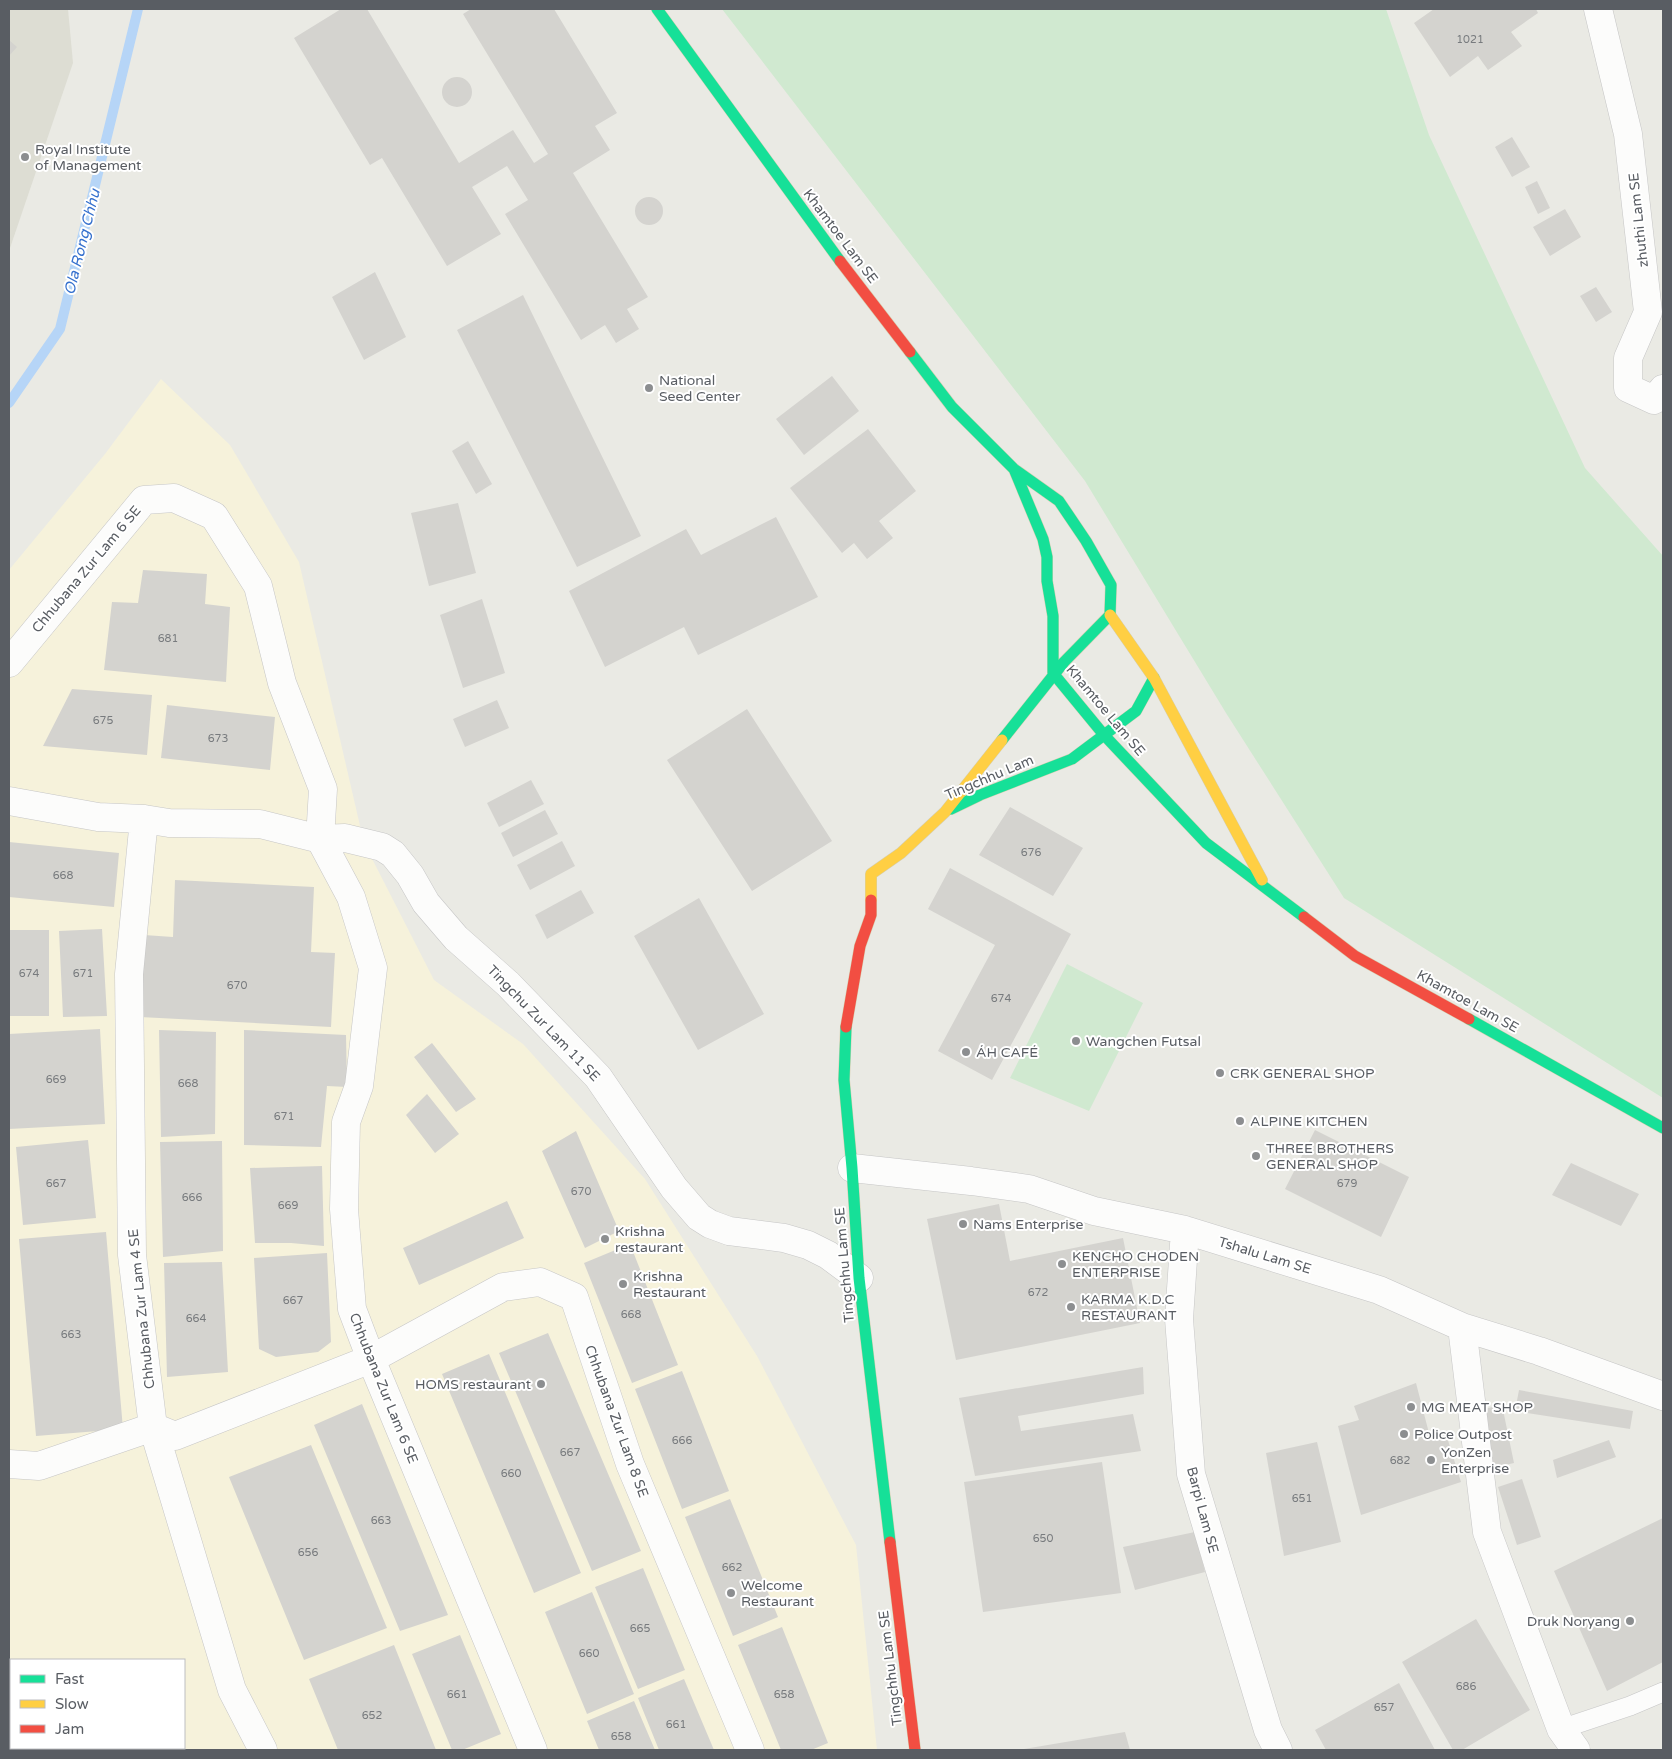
<svg xmlns="http://www.w3.org/2000/svg" width="1672" height="1759" font-family="'Varela Round',sans-serif">
<style>
.commercial{fill:#f6f2db}
.education{fill:#ddddd3}
.green{fill:#d0e9d0}
.lines{fill:none;stroke-linecap:round;stroke-linejoin:round}
.stream{stroke:#b6d5f7;stroke-width:10}
.building{fill:#d4d3cf}
.lane-casing{stroke:#c6c6c6;stroke-width:20}
.street-casing{stroke:#c6c6c6;stroke-width:29}
.fast-casing{stroke:#d5ceaf;stroke-width:12}
.slow-casing{stroke:#d5ceaf;stroke-width:12}
.jam-casing{stroke:#d5ceaf;stroke-width:12}
.lane{stroke:#fcfcfb;stroke-width:19}
.street{stroke:#fcfcfb;stroke-width:28}
.fast{stroke:#16e098;stroke-width:11}
.slow{stroke:#ffcf43;stroke-width:11}
.jam{stroke:#f24e42;stroke-width:11}
.poi-dot{fill:#8c8e90;stroke:#fff;stroke-width:2}
.labels{text-anchor:middle;stroke-width:4;stroke-linejoin:round;paint-order:stroke}
.number-label{font-size:11px;fill:#787b7e}
.poi-label{font-size:14px;fill:#595d63;stroke:#fff;text-anchor:start}
.street-label{font-size:14px;fill:#595d63;stroke:#fff}
.water-label{font-size:15px;font-style:italic;fill:#3671ce;stroke:#fff}
</style>
<rect width="100%" height="100%" fill="#eaeae4"/>
<!-- commercial -->
<path class="commercial" d="M161,379L230,445L299,562L364,843L434,980L523,1044L645,1179L757,1356L856,1545L877,1750H51L49,1748H184V1660H11V1686L9,1682V570L105,454Z"/>
<!-- education -->
<path class="education" d="M9,9H68L73,63L9,251Z"/>
<!-- green -->
<path class="green" d="M722,9H1386L1429,135L1585,468L1663,556V1098L1344,898L1226,713L1085,481Z
M1067,964L1143,1003L1089,1111L1010,1078Z"/>
<g class="lines">
<!-- stream -->
<path class="stream" d="M9,403L60,329L138,9"/>
</g>
<!-- building -->
<path class="building" d="M341,9H367L459,163L513,130L534,163L548,154L463,14L471,9H554L617,113L595,126L610,150L573,173L648,297L627,309L639,329L616,343L605,325L581,340L505,214L528,200L507,166L472,187L501,234L447,266L382,158L370,165L294,38Z
M1434,9H1536L1538,13L1511,32L1522,46L1488,70L1478,56L1450,77L1414,23Z
M9,40L17,47L9,56Z
M442 92a15 15 0 1 1 30 0a15 15 0 1 1-30 0Z
M1512,137L1530,167L1512,177L1495,147Z
M1537,181L1550,208L1538,214L1525,187Z
M635 211a14 14 0 1 1 28 0a14 14 0 1 1-28 0Z
M1565,209L1581,237L1550,256L1533,227Z
M375,272L406,337L364,360L332,297Z
M1596,287L1612,312L1596,322L1580,296Z
M523,295L641,536L577,567L457,330Z
M832,376L859,411L804,455L776,419Z
M868,429L916,491L879,521L893,538L867,559L854,543L842,553L790,488Z
M468,441L492,484L476,494L452,451Z
M458,503L476,573L429,586L411,513Z
M776,517L818,597L698,655L684,627L605,667L569,591L686,529L701,555Z
M143,570L207,574L205,604L230,607L226,682L104,670L112,602L138,603Z
M482,599L505,673L463,688L440,615Z
M72,689L152,695L147,755L43,746Z
M497,700L509,728L465,747L453,719Z
M167,705L275,717L270,770L161,758Z
M747,709L832,841L752,891L667,760Z
M531,780L544,804L499,827L487,803Z
M1010,807L1083,848L1053,896L979,855Z
M545,810L558,834L513,857L501,833Z
M562,841L575,866L530,890L517,865Z
M9,842L119,853L114,907L9,897Z
M950,868L1071,934L992,1080L938,1051L995,945L928,909Z
M175,880L314,887L311,952L335,953L331,1027L140,1017L144,935L173,937Z
M581,890L594,913L547,939L535,915Z
M699,898L764,1014L698,1050L634,936Z
M102,929L107,1016L63,1017L59,931Z
M9,930H49V1016H9Z
M100,1029L105,1124L9,1129V1034Z
M159,1030L216,1032L215,1134L161,1137Z
M244,1030L346,1035L347,1087L327,1086L321,1147L244,1145Z
M432,1043L476,1099L456,1112L414,1057Z
M427,1094L459,1134L435,1153L406,1115Z
M1315,1130L1409,1177L1381,1237L1285,1189Z
M576,1131L619,1231L585,1248L542,1151Z
M88,1140L96,1218L23,1225L16,1147Z
M222,1141L223,1251L163,1257L160,1142Z
M1571,1163L1639,1194L1621,1226L1552,1195Z
M322,1166L324,1246L291,1243H255L250,1168Z
M507,1201L524,1238L419,1285L403,1248Z
M999,1204L1010,1261L1123,1238L1140,1323L956,1360L927,1219Z
M106,1232L123,1429L36,1436L19,1239Z
M630,1244L678,1365L632,1383L584,1263Z
M327,1253L331,1342L318,1352L276,1357L259,1349L254,1258Z
M222,1262L228,1372L167,1377L164,1263Z
M548,1333L641,1551L592,1571L499,1353Z
M489,1354L581,1573L534,1593L442,1374Z
M1143,1367L1144,1394L1018,1416L1021,1431L1133,1414L1141,1451L975,1476L959,1398Z
M682,1371L729,1491L682,1509L635,1389Z
M1416,1383L1430,1437L1446,1434L1461,1482L1361,1515L1338,1426L1359,1420L1354,1406Z
M1519,1390L1633,1411L1630,1429L1515,1411Z
M362,1404L448,1615L400,1631L314,1425Z
M1502,1405L1514,1463L1492,1468L1479,1410Z
M1609,1440L1616,1457L1557,1478L1553,1460Z
M1317,1442L1341,1542L1284,1556L1266,1453Z
M311,1445L387,1628L304,1660L229,1477Z
M1102,1462L1121,1593L983,1612L964,1482Z
M1522,1479L1541,1537L1517,1545L1498,1487Z
M730,1499L778,1617L733,1636L685,1517Z
M1663,1518V1662L1607,1691L1554,1571Z
M1195,1532L1205,1572L1135,1590L1123,1547Z
M643,1568L685,1670L638,1689L595,1587Z
M592,1592L634,1694L587,1714L545,1612Z
M1476,1619L1530,1710L1462,1750H1453L1402,1662Z
M782,1627L828,1743L811,1750H781L738,1645Z
M460,1635L501,1734L462,1750H452L412,1654Z
M394,1645L436,1750H338L309,1679Z
M684,1679L714,1750H659L638,1698Z
M1399,1683L1435,1750H1326L1315,1730Z
M634,1701L655,1750H599L587,1721Z
M1125,1732L1130,1750H1024V1749Z"/>
<g class="lines">
<defs>
<path id="lane" d="M1561,1729L1630,1706L1663,1692"/>
<path id="street" d="M1598,9L1628,134L1648,312L1628,358V388L1654,400L1663,389
M9,663L144,500L174,498L214,516L258,586L282,683L323,789L320,839L351,897L373,968L359,1086L346,1122L344,1209L352,1309L371,1359L533,1750
M9,801L98,817L144,819L169,823L260,824L320,839L345,838L382,847L393,854L410,875L426,903L456,938L508,984L598,1077L674,1188L699,1217L710,1224L729,1231L784,1238L808,1245L828,1255L859,1278
M144,819L129,974L132,1255L153,1427L232,1690L263,1750
M852,1168L971,1181L1029,1189L1094,1211L1185,1230L1379,1290L1462,1327L1539,1351L1663,1396
M1185,1230L1179,1319L1191,1474L1268,1730L1278,1750
M1462,1327L1487,1532L1561,1729L1576,1750
M153,1427L175,1436L371,1359L503,1287L540,1282L574,1297L630,1464L750,1750
M9,1464L39,1466L153,1427"/>
<path id="fast" d="M657,9L840,261
M910,352L952,407L1014,469L1059,501L1086,541L1111,585L1110,615
M1014,469L1043,539L1047,557V581L1053,616V673L1104,735L1206,843L1304,917
M1002,740L1064,662L1110,615
M951,809L980,795L1072,759L1136,711L1154,678
M1469,1019L1663,1128
M846,1027L844,1080L852,1168L859,1278L890,1542"/>
<path id="slow" d="M1110,615L1154,678L1262,880
M871,900V874L901,853L945,812L1002,740"/>
<path id="jam" d="M840,261L910,352
M1304,917L1355,956L1469,1019
M846,1027L860,946L871,915V900
M890,1542L915,1750"/>
</defs>
<!-- lane casing -->
<use href="#lane" class="lane-casing"/>
<!-- street casing -->
<use href="#street" class="street-casing"/>
<!-- fast casing -->
<use href="#fast" class="fast-casing"/>
<!-- slow casing -->
<use href="#slow" class="slow-casing"/>
<!-- jam casing -->
<use href="#jam" class="jam-casing"/>
<!-- lane -->
<use href="#lane" class="lane"/>
<!-- street -->
<use href="#street" class="street"/>
<!-- fast -->
<use href="#fast" class="fast"/>
<!-- slow -->
<use href="#slow" class="slow"/>
<!-- jam -->
<use href="#jam" class="jam"/>
</g>
<!-- markers -->
<g class="poi-dot">
<circle cx="25" cy="157" r="5"/>
<circle cx="649" cy="388" r="5"/>
<circle cx="1076" cy="1041" r="5"/>
<circle cx="966" cy="1052" r="5"/>
<circle cx="1220" cy="1073" r="5"/>
<circle cx="1240" cy="1121" r="5"/>
<circle cx="1256" cy="1156" r="5"/>
<circle cx="963" cy="1224" r="5"/>
<circle cx="605" cy="1239" r="5"/>
<circle cx="1062" cy="1264" r="5"/>
<circle cx="623" cy="1284" r="5"/>
<circle cx="1071" cy="1307" r="5"/>
<circle cx="541" cy="1384" r="5"/>
<circle cx="1411" cy="1407" r="5"/>
<circle cx="1404" cy="1434" r="5"/>
<circle cx="1431" cy="1460" r="5"/>
<circle cx="731" cy="1593" r="5"/>
<circle cx="1630" cy="1621" r="5"/>
</g>
<g class="labels">
<!-- number labels -->
<g class="number-label">
<text x="1470" y="43">1021</text>
<text x="168" y="642">681</text>
<text x="103" y="724">675</text>
<text x="218" y="742">673</text>
<text x="1031" y="856">676</text>
<text x="63" y="879">668</text>
<text x="29" y="977">674</text>
<text x="83" y="977">671</text>
<text x="237" y="989">670</text>
<text x="1001" y="1002">674</text>
<text x="56" y="1083">669</text>
<text x="188" y="1087">668</text>
<text x="284" y="1120">671</text>
<text x="56" y="1187">667</text>
<text x="1347" y="1187">679</text>
<text x="581" y="1195">670</text>
<text x="192" y="1201">666</text>
<text x="288" y="1209">669</text>
<text x="1038" y="1296">672</text>
<text x="293" y="1304">667</text>
<text x="631" y="1318">668</text>
<text x="196" y="1322">664</text>
<text x="71" y="1338">663</text>
<text x="682" y="1444">666</text>
<text x="570" y="1456">667</text>
<text x="1400" y="1464">682</text>
<text x="511" y="1477">660</text>
<text x="1302" y="1502">651</text>
<text x="381" y="1524">663</text>
<text x="1043" y="1542">650</text>
<text x="308" y="1556">656</text>
<text x="732" y="1571">662</text>
<text x="640" y="1632">665</text>
<text x="589" y="1657">660</text>
<text x="1466" y="1690">686</text>
<text x="457" y="1698">661</text>
<text x="784" y="1698">658</text>
<text x="1384" y="1711">657</text>
<text x="372" y="1719">652</text>
<text x="676" y="1728">661</text>
<text x="621" y="1740">658</text>
</g>
<!-- poi labels -->
<g class="poi-label">
<text x="35" y="154">Royal Institute<tspan x="35" dy="16">of Management</tspan></text>
<text x="659" y="385">National<tspan x="659" dy="16">Seed Center</tspan></text>
<text x="1086" y="1046">Wangchen Futsal</text>
<text x="976" y="1057">ÁH CAFÉ</text>
<text x="1230" y="1078">CRK GENERAL SHOP</text>
<text x="1250" y="1126">ALPINE KITCHEN</text>
<text x="1266" y="1153">THREE BROTHERS<tspan x="1266" dy="16">GENERAL SHOP</tspan></text>
<text x="973" y="1229">Nams Enterprise</text>
<text x="615" y="1236">Krishna<tspan x="615" dy="16">restaurant</tspan></text>
<text x="1072" y="1261">KENCHO CHODEN<tspan x="1072" dy="16">ENTERPRISE</tspan></text>
<text x="633" y="1281">Krishna<tspan x="633" dy="16">Restaurant</tspan></text>
<text x="1081" y="1304">KARMA K.D.C<tspan x="1081" dy="16">RESTAURANT</tspan></text>
<text x="531" y="1389" text-anchor="end">HOMS restaurant</text>
<text x="1421" y="1412">MG MEAT SHOP</text>
<text x="1414" y="1439">Police Outpost</text>
<text x="1441" y="1457">YonZen<tspan x="1441" dy="16">Enterprise</tspan></text>
<text x="741" y="1590">Welcome<tspan x="741" dy="16">Restaurant</tspan></text>
<text x="1620" y="1626" text-anchor="end">Druk Noryang</text>
</g>
<!-- street labels -->
<g class="street-label">
<text transform="translate(1638 220) rotate(-96)" y="5">zhuthi Lam SE</text>
<text transform="translate(841 236) rotate(53)" y="5">Khamtoe Lam SE</text>
<text transform="translate(86 569) rotate(-50)" y="5">Chhubana Zur Lam 6 SE</text>
<text transform="translate(1106 710) rotate(50)" y="5">Khamtoe Lam SE</text>
<text transform="translate(989 777) rotate(-23)" y="5">Tingchhu Lam</text>
<text transform="translate(1468 1001) rotate(29)" y="5">Khamtoe Lam SE</text>
<text transform="translate(544 1023) rotate(46)" y="5">Tingchu Zur Lam 11 SE</text>
<text transform="translate(1265 1255) rotate(17)" y="5">Tshalu Lam SE</text>
<text transform="translate(844 1265) rotate(-95)" y="5">Tingchhu Lam SE</text>
<text transform="translate(141 1309) rotate(-96)" y="5">Chhubana Zur Lam 4 SE</text>
<text transform="translate(384 1388) rotate(68)" y="5">Chhubana Zur Lam 6 SE</text>
<text transform="translate(617 1421) rotate(70)" y="5">Chhubana Zur Lam 8 SE</text>
<text transform="translate(1203 1510) rotate(75)" y="5">Barpi Lam SE</text>
<text transform="translate(890 1668) rotate(-97)" y="5">Tingchhu Lam SE</text>
</g>
<!-- water labels -->
<g class="water-label">
<text transform="translate(82 242) rotate(-76)" y="5">Ola Rong Chhu</text>
</g>
</g>
<!-- border -->
<rect width="1672" height="1759" fill="none" stroke="#595d63" stroke-width="20"/>
<!-- legend -->
<rect x="10" y="1659" width="175" height="90" fill="#ffffff" stroke="#bdbec1"/>
<rect x="20" y="1675" width="25" height="8" fill="#16e098" stroke="#bdbec1"/>
<text x="55" y="1684" font-size="15" fill="#595d63">Fast</text>
<rect x="20" y="1700" width="25" height="8" fill="#ffcf43" stroke="#bdbec1"/>
<text x="55" y="1709" font-size="15" fill="#595d63">Slow</text>
<rect x="20" y="1725" width="25" height="8" fill="#f24e42" stroke="#bdbec1"/>
<text x="55" y="1734" font-size="15" fill="#595d63">Jam</text>
</svg>
